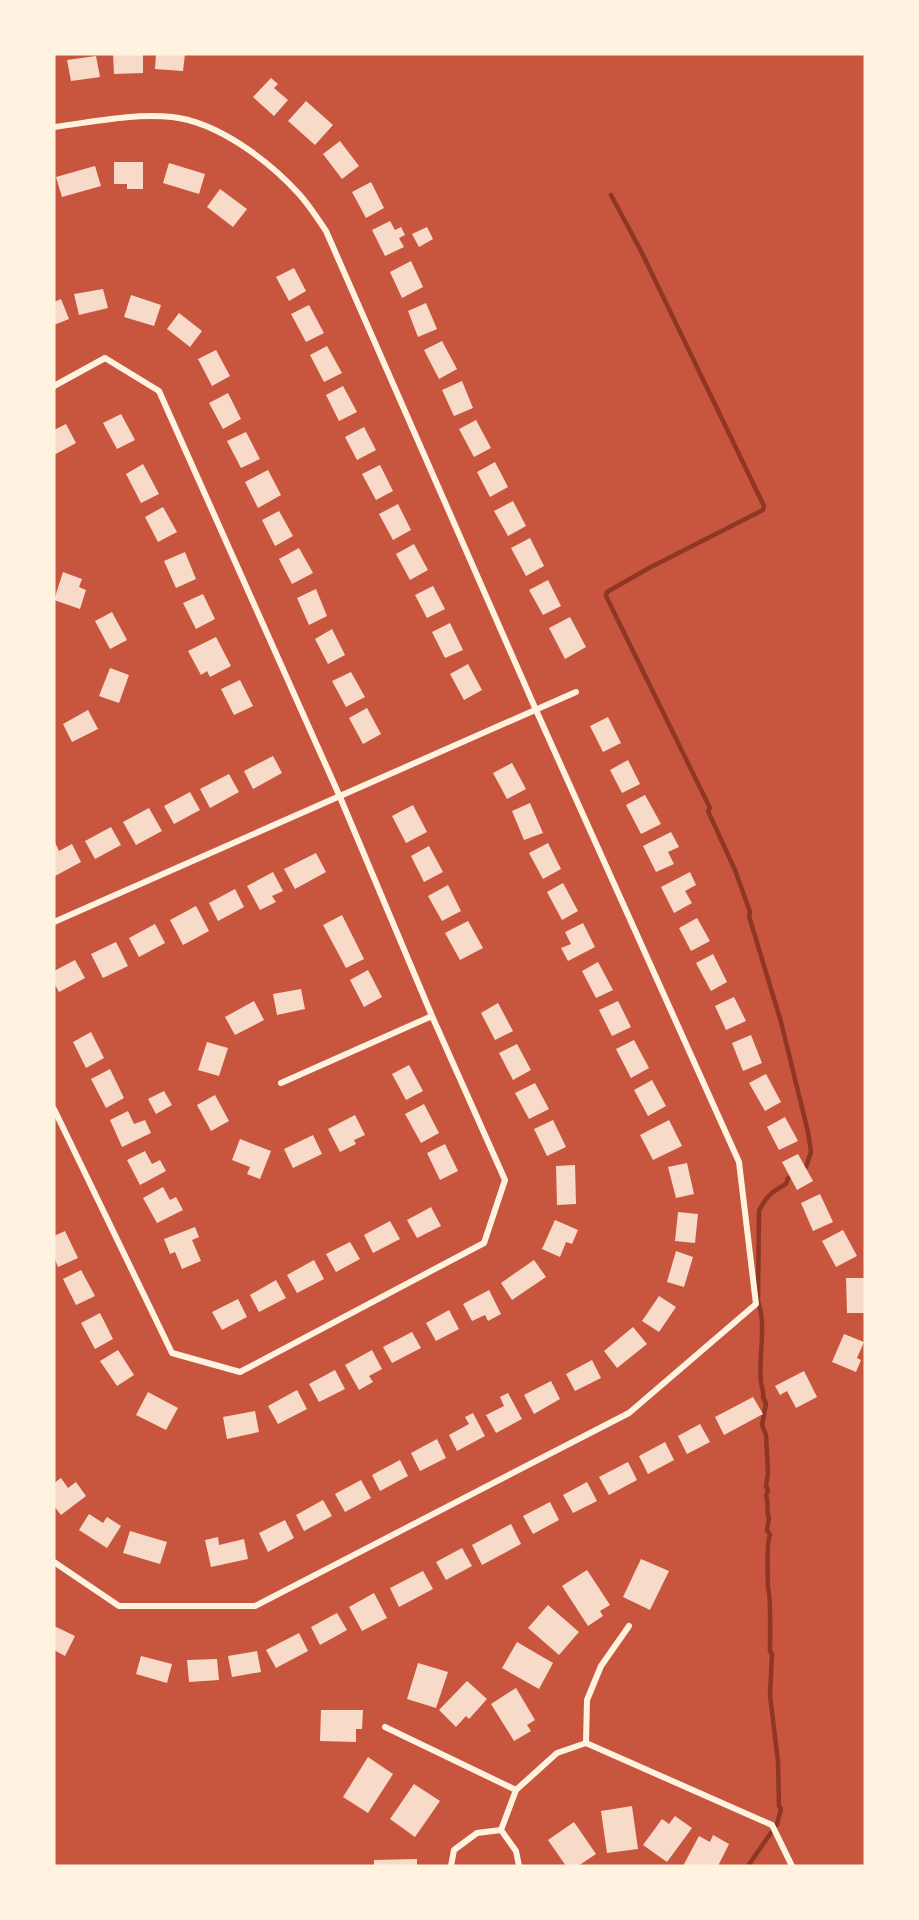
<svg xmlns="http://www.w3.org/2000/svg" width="919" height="1920" font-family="'Fira Sans Condensed',sans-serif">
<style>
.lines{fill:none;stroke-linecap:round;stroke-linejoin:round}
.stream{stroke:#8f3625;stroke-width:4.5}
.building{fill:#f7dbc8}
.minor{stroke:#fff3e0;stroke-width:6}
</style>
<rect width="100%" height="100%" fill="#c8553d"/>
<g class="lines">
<!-- stream -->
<path class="stream" d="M611,195L641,251L764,506L763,510L649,568L607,592L606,596L710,808L708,811L735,870L750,912L749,916L781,1022L808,1132L811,1152L806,1167L802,1169
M748,1866L777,1824L781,1809L779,1806L778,1762L770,1695L772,1654L770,1651C770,1641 771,1594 768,1589C768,1577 766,1542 770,1535L767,1530L769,1518C765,1510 770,1504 766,1496L768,1490L766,1486L768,1473L766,1435L762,1425L766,1404L763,1397C764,1391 762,1389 761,1383C758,1356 767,1327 758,1301L759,1211C765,1197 773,1191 786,1184L788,1178L795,1174"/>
</g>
<!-- building -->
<path class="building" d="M113,54H143V73L114,74Z
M156,54H185L183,71L155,69Z
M96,56L100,77L71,81L67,60Z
M271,78L278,84L274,88L288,100L274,116L253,97Z
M306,101L333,125L315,145L288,121Z
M340,141L359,166L342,179L323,154Z
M114,162H143V189H127V184H114Z
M169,163L205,174L199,194L163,183Z
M95,166L101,186L62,197L56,177Z
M371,182L384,208L366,218L352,192Z
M220,189L247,209L233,227L207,207Z
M390,221L395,230L401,227L405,235L399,238L404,247L385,256L372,230Z
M427,227L433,239L419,247L412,234Z
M411,261L423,287L402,298L390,272Z
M294,268L306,291L289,301L276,277Z
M103,289L108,308L79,315L74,294Z
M131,295L161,305L154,326L124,317Z
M61,299L69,319L54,325V302Z
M426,303L437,329L418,337L408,311Z
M309,305L324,333L306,342L291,314Z
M179,313L202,331L190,347L167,329Z
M442,341L457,369L439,379L424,350Z
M327,346L342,373L324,382L310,355Z
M216,350L230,376L212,386L198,359Z
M462,381L473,408L454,416L442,390Z
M343,386L357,412L339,421L326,395Z
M228,393L241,419L223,429L209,403Z
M121,414L135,440L117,449L103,423Z
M476,420L491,448L474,457L459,429Z
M66,424L76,443L54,455V430Z
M364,427L376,450L357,460L345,437Z
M246,432L260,459L241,468L227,441Z
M495,462L508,487L490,497L477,472Z
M143,464L159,494L141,503L126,474Z
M380,465L393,491L376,500L362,474Z
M268,470L281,495L258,508L245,482Z
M513,501L526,526L508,536L494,511Z
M398,504L411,530L393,540L379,514Z
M163,507L177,532L158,542L145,517Z
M279,511L293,536L275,546L262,520Z
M530,538L544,566L526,576L511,548Z
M414,544L428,570L410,580L396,554Z
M299,548L313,573L292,584L279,559Z
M185,552L196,579L176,588L164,561Z
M63,572L82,579L79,587L86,590L80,609L54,600Z
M548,580L561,606L543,615L529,590Z
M433,586L445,609L427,618L415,595Z
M316,589L327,616L309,625L297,598Z
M203,594L215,619L196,629L183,603Z
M112,612L127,640L110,649L95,621Z
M570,617L586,647L565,659L549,628Z
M450,623L463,650L445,658L432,632Z
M332,629L345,655L328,664L315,639Z
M216,637L231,666L210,677L207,671L201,675L188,651Z
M468,664L482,690L464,700L450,674Z
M110,668L129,675L119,703L99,696Z
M351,672L365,697L346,707L332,681Z
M240,680L253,706L234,715L221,689Z
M367,708L381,734L363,744L349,718Z
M88,710L98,729L72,742L63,724Z
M608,717L621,743L603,752L590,726Z
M273,756L282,773L253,789L244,771Z
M628,760L640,784L622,793L610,770Z
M512,763L526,789L507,799L493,773Z
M229,774L239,792L210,808L200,789Z
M190,792L200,810L174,824L164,806Z
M645,795L661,824L641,834L626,805Z
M530,803L543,833L524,840L512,811Z
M413,805L427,832L406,843L392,816Z
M149,808L162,831L136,845L123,822Z
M111,827L121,845L95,859L85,841Z
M671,832L679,847L668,852L674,864L656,872L643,846Z
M54,840L59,851L72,844L81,862L55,876Z
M548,843L561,869L543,879L529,853Z
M429,846L443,872L424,882L411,856Z
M316,853L326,872L295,889L284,869Z
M273,872L283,891L272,896L276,902L260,910L247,886Z
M690,872L696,885L685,891L692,903L674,913L661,887Z
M563,883L578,911L562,920L547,892Z
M448,885L461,911L442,921L428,896Z
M235,889L244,907L218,921L209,903Z
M196,906L209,931L183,945L170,920Z
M342,915L364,959L346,968L323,925Z
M697,918L710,941L691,951L679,928Z
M468,921L483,948L460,960L445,933Z
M583,923L595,947L568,961L561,948L571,944L565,932Z
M155,924L165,943L139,957L129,938Z
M116,942L128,966L103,978L91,954Z
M713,954L727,982L711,991L696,963Z
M75,960L85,978L59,992L54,983V971Z
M598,962L613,990L596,998L582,971Z
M368,970L382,997L364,1007L350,980Z
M301,989L305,1009L277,1015L273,994Z
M734,997L746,1021L726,1030L715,1006Z
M254,1001L264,1020L235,1035L225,1017Z
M618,1001L631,1027L612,1036L599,1010Z
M498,1003L513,1031L495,1040L481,1013Z
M91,1032L104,1058L86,1068L73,1042Z
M751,1035L762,1063L743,1071L732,1043Z
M634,1040L649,1068L631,1078L616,1049Z
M207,1042L228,1048L219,1076L198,1070Z
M517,1044L531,1070L513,1080L499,1053Z
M409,1065L423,1091L406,1100L392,1074Z
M110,1069L124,1098L106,1108L91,1079Z
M766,1074L781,1102L765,1111L749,1083Z
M652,1080L666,1106L648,1116L634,1090Z
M535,1083L549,1109L529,1119L515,1093Z
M164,1091L172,1105L156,1114L148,1099Z
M215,1095L229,1121L211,1131L197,1105Z
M424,1104L439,1133L421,1143L405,1114Z
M128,1111L134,1124L145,1120L151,1133L122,1147L110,1120Z
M355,1115L365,1135L354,1140L356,1144L340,1152L328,1129Z
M785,1117L798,1141L779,1150L767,1127Z
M553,1120L566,1147L547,1156L534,1129Z
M669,1120L682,1146L653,1160L640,1135Z
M313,1135L322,1154L293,1168L284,1149Z
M240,1139L271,1151L260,1179L247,1174L250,1167L232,1160Z
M445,1144L458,1171L440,1180L427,1153Z
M145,1151L152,1164L160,1160L166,1171L140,1185L127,1160Z
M798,1154L813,1181L797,1190L782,1162Z
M687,1163L694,1194L676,1198L668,1167Z
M575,1165L576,1204L557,1205L556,1166Z
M163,1187L170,1200L176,1197L183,1210L157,1223L143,1198Z
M820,1194L833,1222L813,1231L801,1203Z
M431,1207L441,1226L417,1238L407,1220Z
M678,1212L698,1214L695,1243L675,1241Z
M555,1220L578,1230L572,1244L566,1242L560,1257L542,1249Z
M390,1221L400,1239L373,1253L364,1235Z
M195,1227L199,1237L192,1240L201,1261L182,1269L175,1252L170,1254L164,1239Z
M843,1230L857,1256L836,1267L822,1241Z
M65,1231L78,1258L58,1267L54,1257V1236Z
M350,1242L360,1259L336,1272L326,1254Z
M676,1251L693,1257L684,1287L667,1282Z
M314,1260L324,1279L297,1293L287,1275Z
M534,1260L546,1277L512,1300L501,1283Z
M81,1270L95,1296L76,1305L63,1279Z
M846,1278H865V1313H847Z
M276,1280L286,1298L259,1312L250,1295Z
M489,1290L501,1314L488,1321L485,1315L472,1321L463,1304Z
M659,1296L676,1307L659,1332L642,1321Z
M238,1299L247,1317L222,1330L212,1312Z
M449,1310L459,1329L436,1341L426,1323Z
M100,1313L113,1339L95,1349L81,1323Z
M633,1327L647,1344L617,1368L604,1351Z
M412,1332L421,1348L392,1363L383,1347Z
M844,1334L864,1342L857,1358L861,1360L856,1372L832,1362Z
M118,1350L134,1375L117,1386L100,1361Z
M372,1350L382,1369L369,1376L373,1382L359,1390L345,1365Z
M592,1360L601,1378L575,1391L566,1374Z
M335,1370L345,1389L319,1402L309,1384Z
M804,1371L817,1397L796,1408L787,1391L780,1395L775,1386Z
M551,1381L560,1399L534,1414L524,1395Z
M297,1390L307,1409L278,1424L268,1406Z
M148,1392L178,1408L166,1430L136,1415Z
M508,1393L522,1419L496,1433L486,1415L504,1406L500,1397Z
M753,1397L763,1414L724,1435L715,1417Z
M255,1411L259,1432L227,1439L223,1417Z
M473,1413L485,1436L457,1451L449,1435L469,1424L465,1417Z
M700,1424L710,1442L687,1454L678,1436Z
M437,1439L446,1458L420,1471L411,1453Z
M665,1442L674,1460L648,1474L639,1456Z
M400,1460L408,1476L380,1491L372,1475Z
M628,1462L637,1480L609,1495L599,1477Z
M61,1478L68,1488L76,1482L86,1496L61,1515L54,1506V1483Z
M361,1480L371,1498L345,1512L335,1494Z
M587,1482L597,1501L573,1513L563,1495Z
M323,1500L332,1516L304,1531L296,1515Z
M550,1502L559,1520L533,1534L523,1516Z
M89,1514L103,1523L107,1517L121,1526L107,1548L79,1530Z
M285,1520L294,1538L268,1552L259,1533Z
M511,1524L521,1544L482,1565L472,1545Z
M130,1531L167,1542L160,1564L123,1553Z
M218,1537L219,1545L244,1539L248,1559L211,1567L205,1540Z
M462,1548L472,1566L446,1580L436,1562Z
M641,1559L669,1571L650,1610L623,1597Z
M587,1570L610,1605L600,1611L603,1616L588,1626L562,1586Z
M423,1571L433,1589L399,1607L390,1588Z
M374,1593L387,1618L362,1631L349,1607Z
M548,1605L579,1632L559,1655L528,1628Z
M337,1613L347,1630L320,1645L311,1627Z
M54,1626L75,1636L65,1656L54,1650Z
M299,1633L308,1651L276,1668L266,1650Z
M517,1642L553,1663L539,1689L502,1668Z
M257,1651L261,1672L232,1677L228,1656Z
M141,1656L172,1664L167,1683L136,1674Z
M217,1659L219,1680L189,1682L187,1660Z
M418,1663L448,1672L436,1708L407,1699Z
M467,1681L487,1699L469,1719L466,1716L456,1727L439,1710Z
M516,1688L535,1720L527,1725L531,1731L514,1741L491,1704Z
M321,1710H363L362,1729H356V1742L320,1741Z
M368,1757L393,1774L368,1813L343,1797Z
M414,1784L440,1801L415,1837L390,1819Z
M632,1806L638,1849L607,1853L601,1811Z
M675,1816L692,1828L667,1862L643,1845L662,1819L669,1824Z
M574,1822L596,1854L578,1866H566L548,1840Z
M713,1835L729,1844L718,1866H683L699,1836L710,1842Z
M417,1859V1866H374V1860Z"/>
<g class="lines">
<!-- minor -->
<path class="minor" d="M54,127C93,122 133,113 172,117C218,122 269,161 299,194C309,205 318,219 326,231L536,710L739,1162L756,1304L629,1413L255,1606H119L54,1562
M54,386L105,358L159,391L340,797L432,1016L505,1180L484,1243L240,1372L172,1353L54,1109
M54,922L576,692
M281,1083L432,1016
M385,1727L516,1790
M586,1743L772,1825L792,1866
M501,1830L516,1790L557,1753L586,1743L587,1700L601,1666L629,1626
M451,1866L454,1850L477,1833L501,1830L516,1851L519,1866"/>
</g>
<!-- border -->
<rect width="919" height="1920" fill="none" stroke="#fff3e0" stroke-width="111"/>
</svg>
